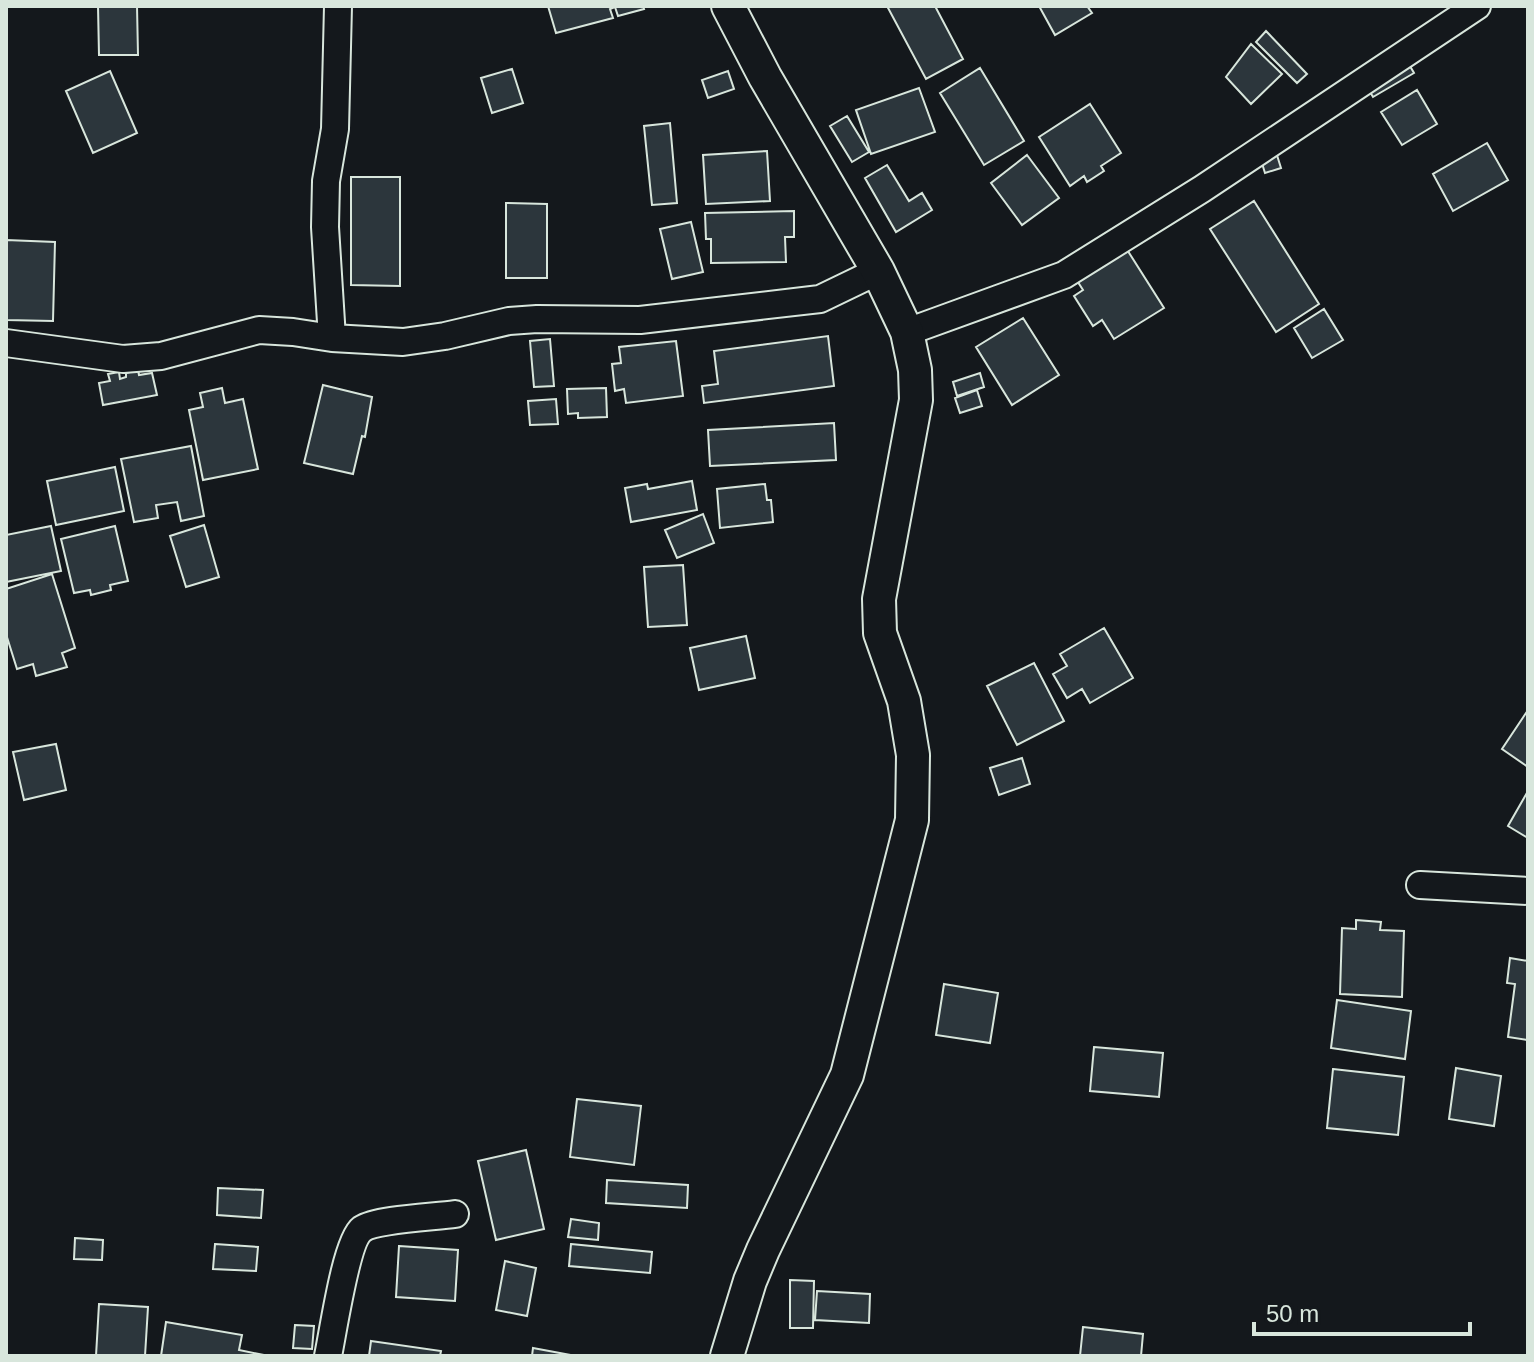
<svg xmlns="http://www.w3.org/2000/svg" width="1534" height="1362" font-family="Helvetica,sans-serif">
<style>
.building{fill:#2c363c;stroke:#d8e6dc;stroke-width:2}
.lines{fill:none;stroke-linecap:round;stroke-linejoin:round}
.minor-casing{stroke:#d8e6dc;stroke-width:30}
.tertiary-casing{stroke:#d8e6dc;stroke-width:36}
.minor{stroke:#14181c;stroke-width:26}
.tertiary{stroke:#14181c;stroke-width:32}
</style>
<rect width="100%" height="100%" fill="#14181c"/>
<!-- building -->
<path class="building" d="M98,6H137L138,55H99Z
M548,6H643L644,9L618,16L615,7L610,9L613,18L556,33Z
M887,6H935L963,59L926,79Z
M1039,6H1087L1092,13L1055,35Z
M1266,31L1307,74L1297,83L1256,42Z
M1251,44L1282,74L1251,104L1226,77Z
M1407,61L1414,73L1373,97L1366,85Z
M980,68L1024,141L984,165L940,93Z
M512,69L523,103L492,113L481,78Z
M110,71L137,133L93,153L66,91Z
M728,71L734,89L708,98L702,80Z
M919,88L935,132L871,154L856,110Z
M1417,90L1437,124L1402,145L1381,112Z
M1090,104L1121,153L1101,166L1104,171L1087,182L1084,176L1070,186L1039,137Z
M847,116L869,152L852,162L830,126Z
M670,123L677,203L652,205L644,126Z
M1487,143L1508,180L1453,211L1433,174Z
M767,151L770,201L706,204L703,155Z
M1276,152L1281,168L1265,173L1260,157Z
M1027,155L1059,198L1022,225L991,183Z
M887,165L909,201L922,193L932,210L896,232L865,178Z
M351,177H400V286L351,285Z
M1254,201L1319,304L1276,332L1210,229Z
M506,203L547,204V278H506Z
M794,211V237H785L786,262L711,263V239H706L705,213Z
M691,222L703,272L672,279L660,229Z
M6,240L55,242L53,321L6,320Z
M1126,248L1164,308L1114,339L1102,320L1093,326L1074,296L1083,290L1076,279Z
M1324,309L1343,340L1312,358L1294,328Z
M1023,318L1059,375L1012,405L976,347Z
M828,336L834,386L704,403L702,386L718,384L714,351Z
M550,339L554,386L534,387L530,341Z
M676,341L683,396L626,403L624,389L615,391L612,364L621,363L619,347Z
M138,370L139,375L152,373L157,395L103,405L99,383L110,381L108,374L119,372L120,379L126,377V373Z
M980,373L984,387L957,396L953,382Z
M323,385L372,397L365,437L362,436L353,474L304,463Z
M222,388L225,403L243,399L258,469L203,480L189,410L203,407L200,393Z
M606,388L607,417L578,418V413L568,414L567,389Z
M977,390L982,406L960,413L955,398Z
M556,399L558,424L530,425L528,401Z
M834,423L836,460L710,466L708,430Z
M191,446L204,516L181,521L177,502L156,505L158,518L134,522L121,459Z
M115,467L124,511L56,525L47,481Z
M692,481L697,510L631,522L625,488L647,484L648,489Z
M765,484L767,500H771L773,522L720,528L717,489Z
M703,514L714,543L677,558L665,530Z
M204,525L219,577L186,587L170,536Z
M51,526L61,571L6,582V535Z
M115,526L128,581L110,585L111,590L91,595L90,590L74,593L61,539Z
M683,565L687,625L648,627L644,567Z
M52,574L75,648L62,653L67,667L36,676L33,664L17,669L6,634V589Z
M1104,628L1133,678L1090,703L1082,689L1067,698L1053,674L1067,666L1060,654Z
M746,636L755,678L699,690L690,648Z
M1034,663L1064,721L1017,745L987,686Z
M1528,710V767L1502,749Z
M56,744L66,790L24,800L13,752Z
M1022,758L1030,784L999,795L990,768Z
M1528,791V838L1508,826Z
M1356,920L1381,922L1380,930L1404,931L1402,997L1340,994L1342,928L1356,929Z
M1510,958L1528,961V1040L1508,1037L1515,984L1507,983Z
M944,984L998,993L990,1043L936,1035Z
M1337,1000L1411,1011L1405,1059L1331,1048Z
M1094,1047L1163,1053L1159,1097L1090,1091Z
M1456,1068L1501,1076L1494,1126L1449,1119Z
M1333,1069L1404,1077L1398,1135L1327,1128Z
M577,1099L641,1106L634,1165L570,1157Z
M526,1150L544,1229L496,1240L478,1161Z
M607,1180L688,1185L687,1208L606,1203Z
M218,1188L263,1190L261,1218L217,1215Z
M571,1219L599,1223L598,1240L568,1237Z
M75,1238L103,1240L102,1260L74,1259Z
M215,1244L258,1247L256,1271L213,1269Z
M571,1244L652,1252L650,1273L569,1266Z
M399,1246L458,1250L455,1301L396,1297Z
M505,1261L536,1268L527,1316L496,1310Z
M790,1280L814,1281L813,1328H790Z
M817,1291L870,1294L869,1323L815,1320Z
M99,1304L148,1307L145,1356H96Z
M166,1322L242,1335L239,1350L269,1356H161Z
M295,1325L314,1326L312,1349L293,1348Z
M1083,1327L1143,1334L1141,1356H1080Z
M371,1341L441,1351L440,1356H369Z
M533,1348L576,1356H532Z"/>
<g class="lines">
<defs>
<path id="minor" d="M907,332L1064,275L1202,189L1477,6
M332,338L325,227L326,181L335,129L338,6
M6,343L123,359L161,356L259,330L293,332L332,338L403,342L445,336L509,321L537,319L640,320L820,299L878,271
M1420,885L1528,891
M328,1356C333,1333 346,1241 362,1229C377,1219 435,1217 455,1214"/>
<path id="tertiary" d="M727,1356L750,1281L763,1250L847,1075L912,820L913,755L904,701L880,633L879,599L916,400L915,370L907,332L878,271L765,77L728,6"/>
</defs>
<!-- minor casing -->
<use href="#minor" class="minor-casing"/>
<!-- tertiary casing -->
<use href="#tertiary" class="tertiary-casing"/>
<!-- minor -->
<use href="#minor" class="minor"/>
<!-- tertiary -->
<use href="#tertiary" class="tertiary"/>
</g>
<!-- border -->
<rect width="1534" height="1362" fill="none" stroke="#d8e6dc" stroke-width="16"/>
<!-- scale -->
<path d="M1254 1322v12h216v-12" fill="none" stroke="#d8e6dc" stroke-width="4"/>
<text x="1266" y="1322" font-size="24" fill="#d8e6dc" stroke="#14181c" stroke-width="6" paint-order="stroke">50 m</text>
</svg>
